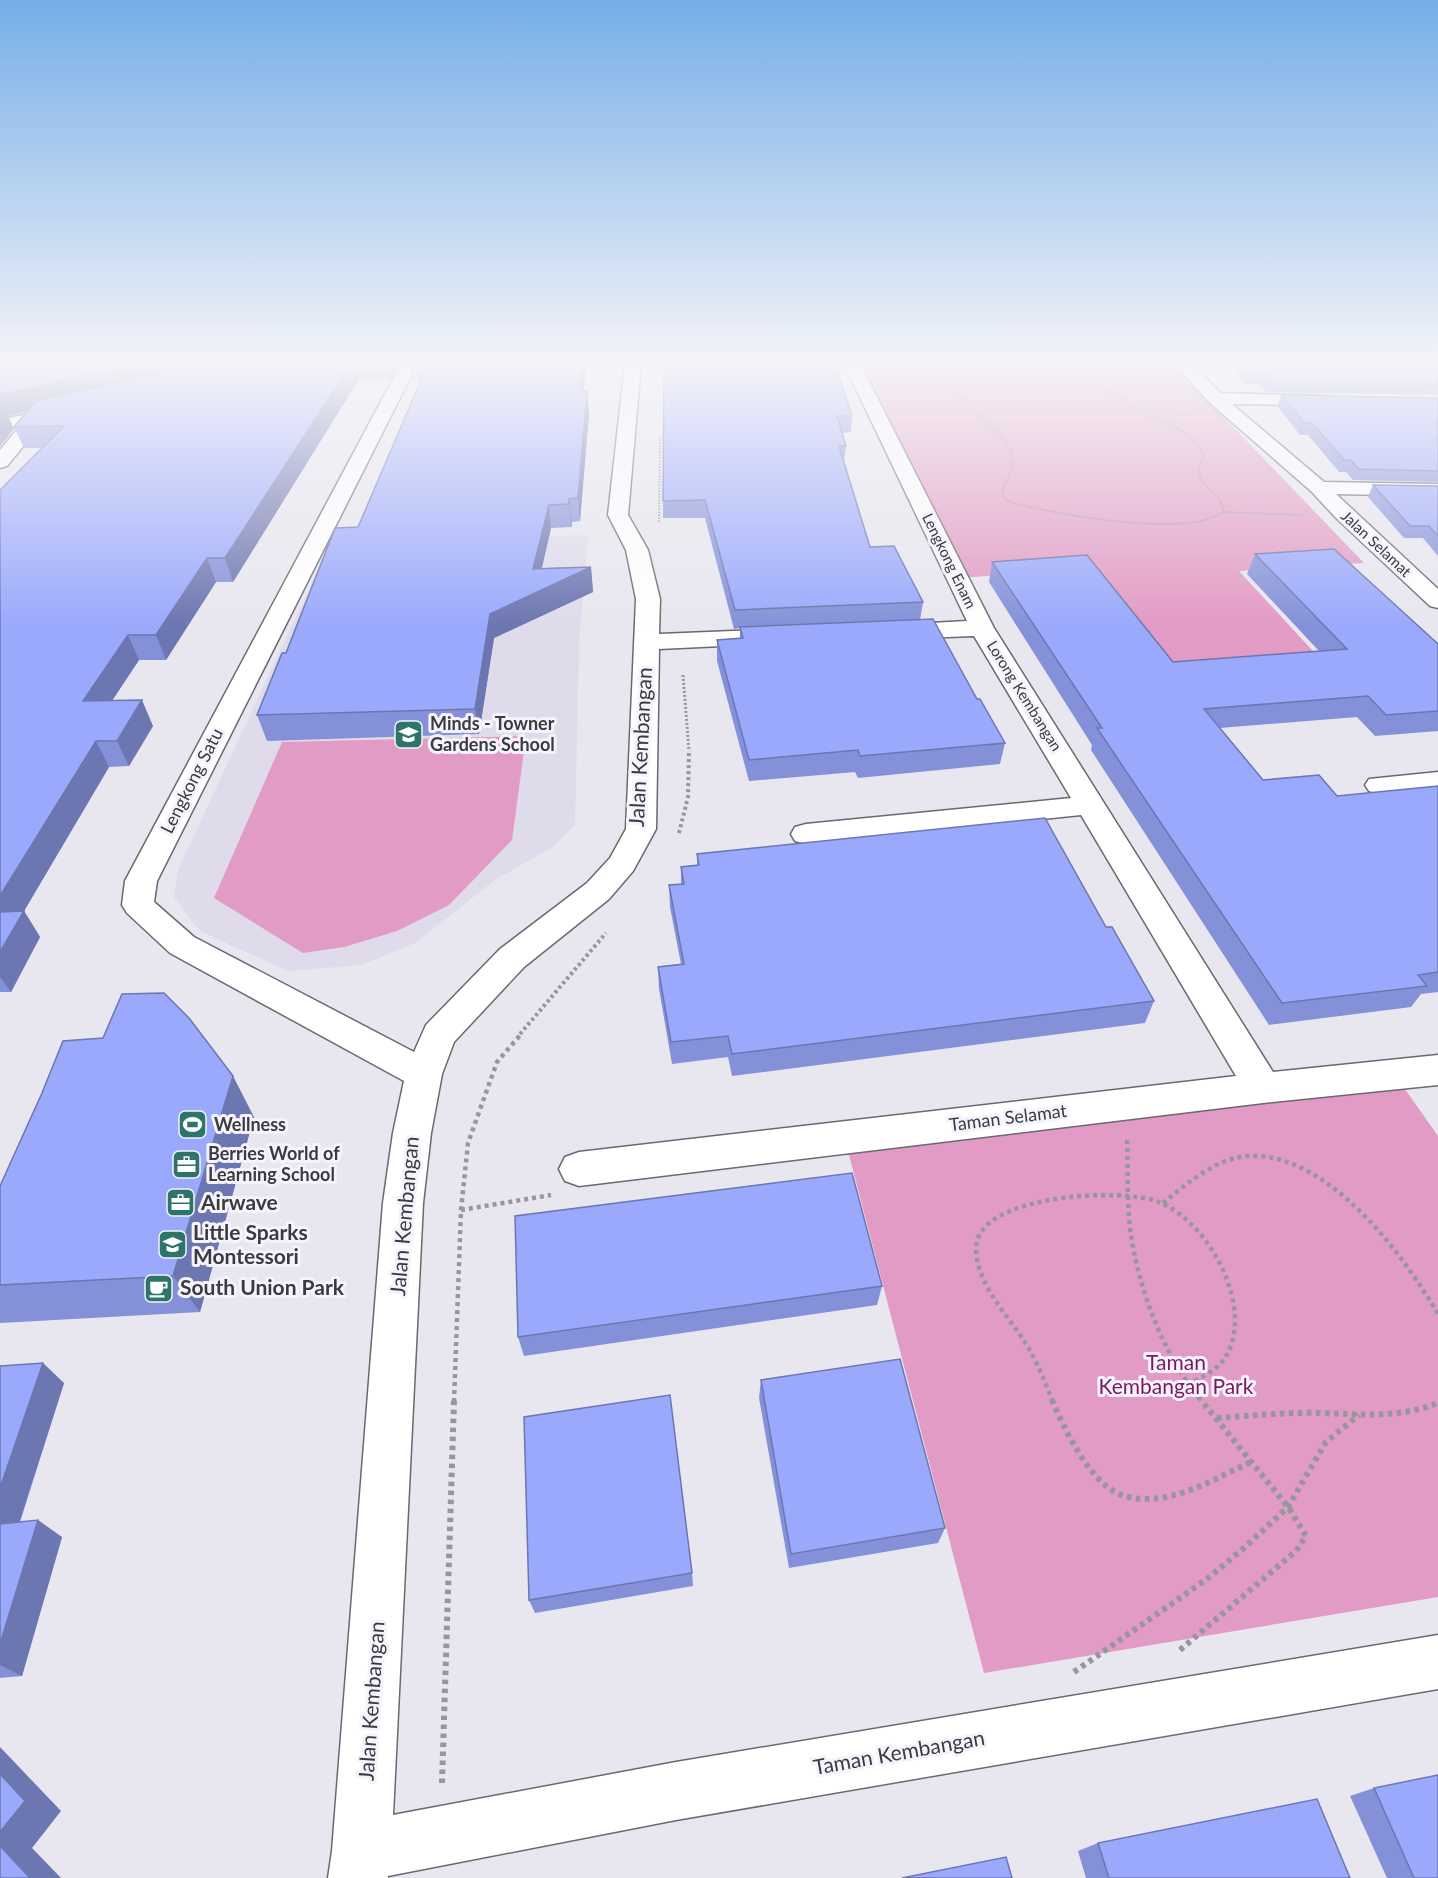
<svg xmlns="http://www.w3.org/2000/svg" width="1438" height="1878" font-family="Lato,sans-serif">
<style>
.built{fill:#dfdbeb}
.green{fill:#e29bc4}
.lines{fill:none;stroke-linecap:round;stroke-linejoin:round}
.minor-casing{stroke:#6a6870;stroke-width:3}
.path-far4{stroke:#98969d;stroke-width:2;stroke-dasharray:1.5 1.5;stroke-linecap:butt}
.path-far3{stroke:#98969d;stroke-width:3;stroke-dasharray:2 2;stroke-linecap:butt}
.path-far2{stroke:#98969d;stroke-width:4;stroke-dasharray:3 3;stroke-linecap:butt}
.path-far1{stroke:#98969d;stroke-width:4.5;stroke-dasharray:4 4;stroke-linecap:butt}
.path{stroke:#98969d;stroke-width:6;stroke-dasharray:4.5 4.5;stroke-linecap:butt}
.minor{fill:#fff;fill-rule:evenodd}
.wall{fill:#8491d9}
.shaded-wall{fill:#6c76b0}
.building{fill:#9aa9fc;stroke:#6c76b0;stroke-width:1.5}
.labels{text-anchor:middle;stroke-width:6;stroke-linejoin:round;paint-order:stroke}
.far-street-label{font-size:15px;fill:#3b3a3e;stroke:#f5f3fc}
.poi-label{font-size:18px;font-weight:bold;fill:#3b3a3e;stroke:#f5f3fc;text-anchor:start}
.street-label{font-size:18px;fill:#3b3a3e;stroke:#f5f3fc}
.near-street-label{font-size:21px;fill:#3b3a3e;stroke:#f5f3fc}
.near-poi-label{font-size:21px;font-weight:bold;fill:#3b3a3e;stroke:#f5f3fc;text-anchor:start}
.near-park-label{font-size:21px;fill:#7c195c;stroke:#f5f3fc}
</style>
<rect width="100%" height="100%" fill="#e8e6ef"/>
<!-- built -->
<path class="built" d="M588,535L579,643L575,825L554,846L495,880L415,943L361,965L288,971L200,931L174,897L178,870L331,541Z"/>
<!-- green -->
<path class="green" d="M860,364H1173L1364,563L1239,571L1322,661L1169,671L1089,568L960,578Z
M526,736L512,840L449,905L397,931L344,947L303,953L214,898L282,742Z
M1402,1085L1438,1136V1597L984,1673L848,1151Z"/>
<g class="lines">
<defs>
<path id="minor" d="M401,364H417L157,881L154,902L194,937L414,1052L426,1025L500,949L587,883L610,858L626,829L636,599L626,550L608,515L625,364H641L628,515L648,550L660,599L659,634L785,629L794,631L797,636L794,641L785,643L659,649L656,829L633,871L609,899L524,967L454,1042L442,1074L431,1133L423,1203L393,1815L676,1762L1438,1635V1689L676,1820L388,1876V1878H328L332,1851L383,1203L393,1133L404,1081L170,953L127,913L122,905L125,881Z
M844,364H860L994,628L1273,1072L1438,1055V1085L1263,1103L579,1186L565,1181L559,1169L565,1157L579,1152L1236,1076L1081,815L806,844L795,841L791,834L795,827L806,824L1071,798L974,636L894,639L885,637L882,632L885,627L894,625L967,621Z
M1174,364H1192L1220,393L1330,396L1333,400L1330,404L1324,405L1232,404L1324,482L1438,484V496L1336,494L1438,589V608L1430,606L1336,518L1312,492L1209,402Z
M63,406L69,407L72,411L69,415L44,421L7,466L0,468V450L20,426L0,430V420Z
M1438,772V790L1379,794L1369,791L1365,785L1369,779Z"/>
</defs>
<!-- minor casing -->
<use href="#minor" class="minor-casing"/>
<!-- path-far4 -->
<path class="path-far4" d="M973,364L953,377C953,413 1014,428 1012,462C1012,473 1004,483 1002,493L1007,501C1050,514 1187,539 1223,512L1304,515
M1054,364L1092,379L1130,406L1179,429L1195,441L1204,454C1203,459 1200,464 1199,469C1197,487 1224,494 1223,512
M1141,410L1190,414
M659,522L660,437"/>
<!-- path-far3 -->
<path class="path-far3" d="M683,675L689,751"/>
<!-- path-far2 -->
<path class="path-far2" d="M679,833L688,797L689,750
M520,1034L606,933"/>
<!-- path-far1 -->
<path class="path-far1" d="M1127,1140C1128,1169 1127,1199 1130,1228C1138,1289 1163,1354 1202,1402
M1163,1203C1188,1183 1217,1157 1250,1156C1328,1153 1403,1254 1438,1314
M461,1210L551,1195
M454,1402L461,1210L468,1143L497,1062L522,1033
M1053,1402C1045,1382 1037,1362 1026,1344C1008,1315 976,1284 976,1248C977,1194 1123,1187 1159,1202C1209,1222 1256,1308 1225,1358C1217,1370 1201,1378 1188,1384"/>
<!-- path -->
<path class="path" d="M1052,1400C1064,1428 1088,1479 1117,1493C1133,1501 1154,1500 1171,1496C1199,1489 1225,1474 1251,1462
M1217,1418C1251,1416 1285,1412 1319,1413C1362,1414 1396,1419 1438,1403
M1180,1650L1296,1551L1306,1536L1288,1507L1201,1400
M1074,1672L1207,1579L1245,1547L1288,1507L1326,1442L1359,1415
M442,1783L454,1400"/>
<!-- minor -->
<use href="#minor" class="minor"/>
</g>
<!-- wall -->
<path class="wall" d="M0,364H399L391,379H359L233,582H216L166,660H139L112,701L153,726L129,766L109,767L24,911L40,937L11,992H0V490L42,448H24L14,427L27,411L8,416L14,429L0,446Z
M409,364H586L584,391L589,413L580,521L572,522V527L551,528L542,568L591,567L593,592L494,638L479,734L267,741L257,715L286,653L358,527L422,379H412Z
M664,364L852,416L851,432L842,433L846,446L844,463L870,547L923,602L920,620L977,699L1005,743L1000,764L858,778L855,772L749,781L717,661V640L740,638V628L734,629L705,518H663Z
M1229,364H1438V395L1266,392L1259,384H1245Z
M1281,395L1438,398V482L1353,480L1346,472H1339L1308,435H1300L1277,406Z
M1373,485L1438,486V556L1423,538H1404L1368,497Z
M1255,554L1438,644V731L1375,736L1357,717L1220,728L1263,780L1337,796L1438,786V992L1421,994L1411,1007L1269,1025L1091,750L1092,745L989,582L992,562L1173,662L1319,651L1247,574Z
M697,854L1106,927L1154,1001L1145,1023L732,1076L728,1057L672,1064L659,989L658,967L681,964L670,907L669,885L681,884V867L697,866Z
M254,1117L200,1312L0,1323V1186Z
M882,1286L877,1305L524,1356L518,1337Z
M0,1366L64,1383L20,1522L62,1537L22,1676L0,1678Z
M761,1380L945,1528L938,1543L789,1568L759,1398Z
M692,1573L693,1586L535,1613L529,1600Z
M1374,1788L1438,1878H1387L1350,1796Z
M1098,1843L1350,1878H1086L1078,1851Z"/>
<!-- shaded-wall -->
<path class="shaded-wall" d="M138,364H234L8,416L14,429L0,446V395Z
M351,364H356L359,379L233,582L225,558Z
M388,364H399L391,379Z
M582,364H586L582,411L580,390Z
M587,392L589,413L580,521L578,498Z
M569,499L572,522V527L569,504Z
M549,505L551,528L536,592L591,567L593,592L494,638L479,734L475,709L490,614L533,569Z
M207,558L216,582L166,660L156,635Z
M128,635L139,660L95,726L83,701Z
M142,700L153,726L129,766L117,741Z
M96,741L109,767L24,911L40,937L11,992L0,977V896Z
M233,1076L254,1117L200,1312L173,1276Z
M43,1363L64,1383L13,1542L0,1533V1488Z
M38,1520L62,1537L22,1676L0,1665V1644Z
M0,1747L61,1811L32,1848L61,1878H30L0,1846Z"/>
<!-- building -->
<path class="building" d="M0,364H138L0,395Z
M204,364H351L225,558H207L156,635H128L83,701L142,700L117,741H96L0,896V490L64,426L14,427L36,401Z
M428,364H582L580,390L587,392L578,498L569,499V504L549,505L533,569L591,567L490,614L475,709L257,715L282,653H286L335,528L358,527Z
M664,364H835L852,416H837L846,446H839L870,547L894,546L923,602L735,610L705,500L663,501Z
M1241,364H1438V384L1269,381L1263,373H1248Z
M1281,395L1438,398V471L1358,469L1351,460H1344L1312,423H1304Z
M1373,485L1438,486V536L1429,526H1410Z
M1334,549L1438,644V711L1386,715L1368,696L1204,709L1263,780L1319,775L1337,796L1438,786V972L1418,975L1427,986L1282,1003L1097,728H1102L992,562L1087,555L1173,662L1347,649L1255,554Z
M933,619L977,699H980L1005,743L860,756L858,750L749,760L717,640L743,638L740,627Z
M1045,818L1106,927H1112L1154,1001L732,1054L728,1036L671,1042L658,967L684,964L669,885L684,884L681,867L699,865L697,854Z
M24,911L0,952V912Z
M164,993L189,1018L233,1076L173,1276L0,1285V1186L42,1093L63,1041L103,1038L122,994Z
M852,1173L882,1286L518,1337L515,1216Z
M900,1359L945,1528L791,1554L761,1380Z
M43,1363L0,1488V1366Z
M670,1395L692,1573L529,1600L524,1417Z
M38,1520L0,1644V1524Z
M0,1774L25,1801L0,1832Z
M1438,1775V1878H1414L1374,1788Z
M1317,1799L1350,1878H1109L1098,1843Z
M0,1846L30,1878H0Z
M1006,1857L1012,1878H902Z"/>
<!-- sky -->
<linearGradient id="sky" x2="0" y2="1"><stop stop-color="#75aee8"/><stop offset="0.58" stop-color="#f5f4f8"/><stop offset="1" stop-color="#f5f4f8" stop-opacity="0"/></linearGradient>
<rect width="1438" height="627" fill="url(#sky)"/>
<!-- icons -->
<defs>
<symbol id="school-square" viewBox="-11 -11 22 22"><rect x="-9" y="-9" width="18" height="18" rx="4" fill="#2d746b" stroke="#f5f3fc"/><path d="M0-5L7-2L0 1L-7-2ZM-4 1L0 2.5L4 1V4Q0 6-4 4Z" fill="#fff"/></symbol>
<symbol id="stadium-square" viewBox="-11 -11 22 22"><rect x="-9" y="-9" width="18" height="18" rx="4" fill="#2d746b" stroke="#f5f3fc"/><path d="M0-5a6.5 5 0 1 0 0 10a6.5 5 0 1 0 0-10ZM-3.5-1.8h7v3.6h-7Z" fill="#fff"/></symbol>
<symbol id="office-square" viewBox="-11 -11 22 22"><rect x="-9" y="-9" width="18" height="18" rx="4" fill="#2d746b" stroke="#f5f3fc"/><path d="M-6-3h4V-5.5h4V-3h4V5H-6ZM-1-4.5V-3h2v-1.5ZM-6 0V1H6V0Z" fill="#fff"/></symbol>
<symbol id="cafe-square" viewBox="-11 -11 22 22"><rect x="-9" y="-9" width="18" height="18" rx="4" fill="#2d746b" stroke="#f5f3fc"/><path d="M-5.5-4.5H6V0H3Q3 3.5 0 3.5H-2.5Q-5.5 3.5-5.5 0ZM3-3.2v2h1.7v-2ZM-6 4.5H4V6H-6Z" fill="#fff"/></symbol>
</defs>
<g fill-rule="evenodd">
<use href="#school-square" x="392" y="718" width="33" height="33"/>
<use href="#stadium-square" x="176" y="1108" width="33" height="33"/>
<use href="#office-square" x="170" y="1148" width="33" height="33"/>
<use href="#office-square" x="164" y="1186" width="33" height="33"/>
<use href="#school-square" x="156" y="1228" width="33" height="33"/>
<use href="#cafe-square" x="142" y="1272" width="33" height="33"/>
</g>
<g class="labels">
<!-- far-street labels -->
<g class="far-street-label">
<text transform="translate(1376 544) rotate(43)" y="5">Jalan Selamat</text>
<text transform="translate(949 561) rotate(64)" y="5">Lengkong Enam</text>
<text transform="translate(1024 696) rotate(58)" y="5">Lorong Kembangan</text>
</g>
<!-- poi labels -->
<g class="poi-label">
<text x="430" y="730">Minds - Towner<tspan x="430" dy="21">Gardens School</tspan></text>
<text x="214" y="1131">Wellness</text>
<text x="208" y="1160">Berries World of<tspan x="208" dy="21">Learning School</tspan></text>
</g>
<!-- street labels -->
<g class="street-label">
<text transform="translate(192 781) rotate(-63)" y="6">Lengkong Satu</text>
<text transform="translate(1008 1118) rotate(-7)" y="6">Taman Selamat</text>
</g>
<!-- near-street labels -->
<g class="near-street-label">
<text transform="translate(641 747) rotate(-87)" y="7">Jalan Kembangan</text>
<text transform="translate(405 1216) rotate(-85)" y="7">Jalan Kembangan</text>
<text transform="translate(372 1701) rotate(-86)" y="7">Jalan Kembangan</text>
<text transform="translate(899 1753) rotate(-10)" y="7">Taman Kembangan</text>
</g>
<!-- near-poi labels -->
<g class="near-poi-label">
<text x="201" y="1210">Airwave</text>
<text x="193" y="1240">Little Sparks<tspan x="193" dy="24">Montessori</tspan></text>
<text x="180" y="1295">South Union Park</text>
</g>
<!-- near-park labels -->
<g class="near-park-label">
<text x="1176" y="1370">Taman<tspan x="1176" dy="24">Kembangan Park</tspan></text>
</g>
</g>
</svg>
